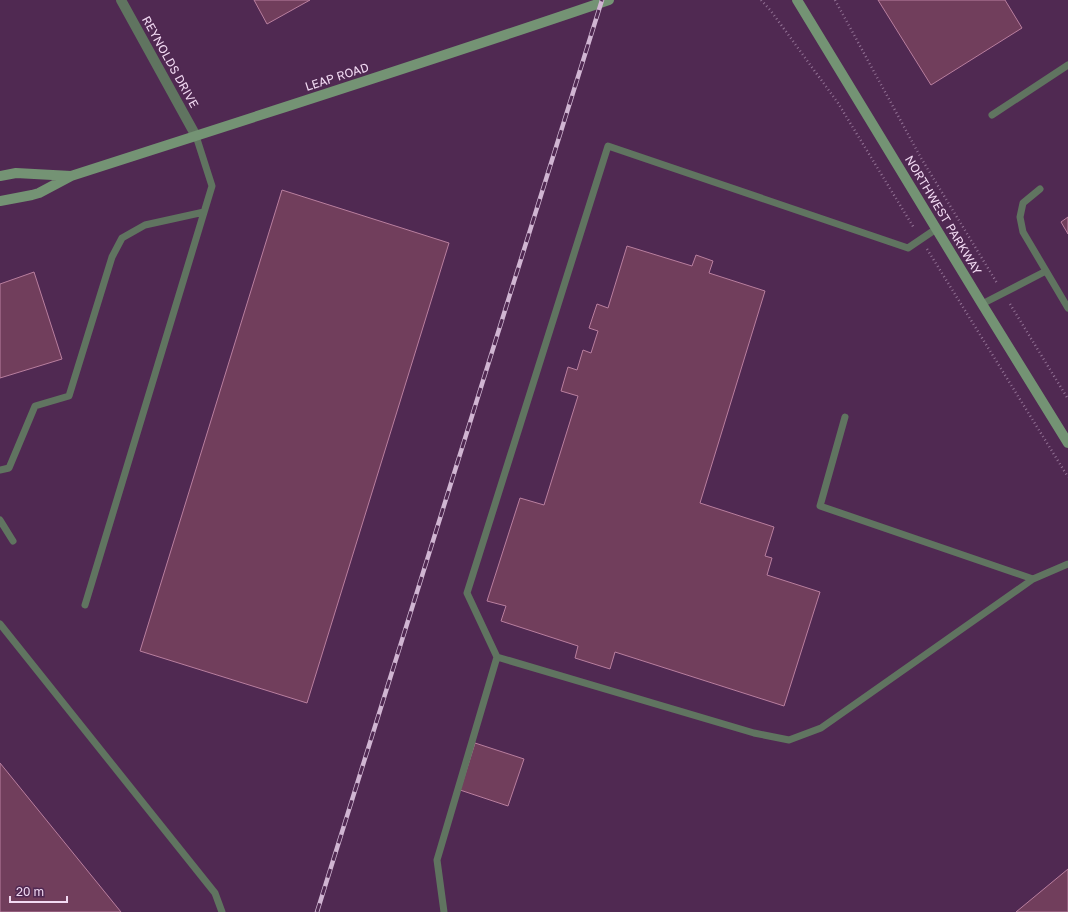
<svg xmlns="http://www.w3.org/2000/svg" width="1068" height="912" font-family="'Golos Text',sans-serif">
<style>
.building{fill:#713e5c;stroke:#b97f9f}
.lines{fill:none;stroke-linecap:round;stroke-linejoin:round}
.path{stroke:#927194;stroke-width:2.5;stroke-dasharray:1 3;stroke-linecap:butt}
.lane{stroke:#607460;stroke-width:7}
.street{stroke:#607460;stroke-width:10}
.secondary{stroke:#749374;stroke-width:10}
.rail-casing{stroke:#d0b5d2;stroke-width:4.5}
.rail{stroke:#502952;stroke-width:3;stroke-dasharray:9;stroke-linecap:butt}
.labels{text-anchor:middle;stroke-width:3;stroke-linejoin:round;paint-order:stroke}
.street-label{font-size:12px;fill:#f2daf3;stroke:#502952}
</style>
<rect width="100%" height="100%" fill="#502952"/>
<!-- building -->
<path class="building" d="M254,0H310L267,24Z
M878,0H1005L1022,28L931,85Z
M282,190L449,243L307,703L140,651Z
M1068,217V234L1061,222Z
M627,246L692,266L696,255L713,261L709,273L765,291L700,503L774,527L765,556L772,558L767,575L820,592L784,706L615,652L610,669L575,658L578,646L501,621L506,606L487,601L520,498L544,505L578,396L561,391L568,367L577,370L583,350L591,353L598,331L589,328L597,304L608,308Z
M34,272L62,359L0,378V284Z
M475,743L524,759L508,806L460,790Z
M0,763L121,912H0Z
M1068,869V912H1016Z"/>
<g class="lines">
<!-- path -->
<path class="path" d="M761,0L771,11L838,103L914,228
M835,0L921,158L997,283
M927,249L1068,477
M1010,304L1068,399"/>
<!-- lane -->
<path class="lane" d="M992,115L1068,65
M1040,189L1023,203L1020,217L1023,232L1068,308
M982,304L1046,271
M845,417L820,506L1033,579L1068,564
M0,470L9,468L35,406L69,396L112,257L122,238L145,225L204,212
M0,520L13,541
M85,605L212,186L196,136
M0,624L215,893L222,912
M497,657L467,593L608,146L908,248L936,229
M444,912L437,860L497,657L754,733L789,740L821,728L1033,579"/>
<!-- street -->
<path class="street" d="M121,0L196,136"/>
<!-- secondary -->
<path class="secondary" d="M797,0L982,304L1068,443
M0,176L16,173L71,176
M0,201L32,195L39,193L71,176C251,118 431,61 609,0"/>
<defs>
<path id="rail" d="M317,912L602,0"/>
</defs>
<!-- rail casing -->
<use href="#rail" class="rail-casing"/>
<!-- rail -->
<use href="#rail" class="rail"/>
</g>
<g class="labels">
<!-- street labels -->
<g class="street-label">
<text transform="translate(170 62) rotate(61)" y="4">REYNOLDS DRIVE</text>
<text transform="translate(337 77) rotate(-18)" y="4">LEAP ROAD</text>
<text transform="translate(943 215) rotate(59)" y="4">NORTHWEST PARKWAY</text>
</g>
</g>
<!-- scale -->
<path d="M10 896v6h57v-6" fill="none" stroke="#f2daf3" stroke-width="2"/>
<text x="16" y="896" font-size="12" fill="#f2daf3" stroke="#502952" stroke-width="3" paint-order="stroke">20 m</text>
</svg>
